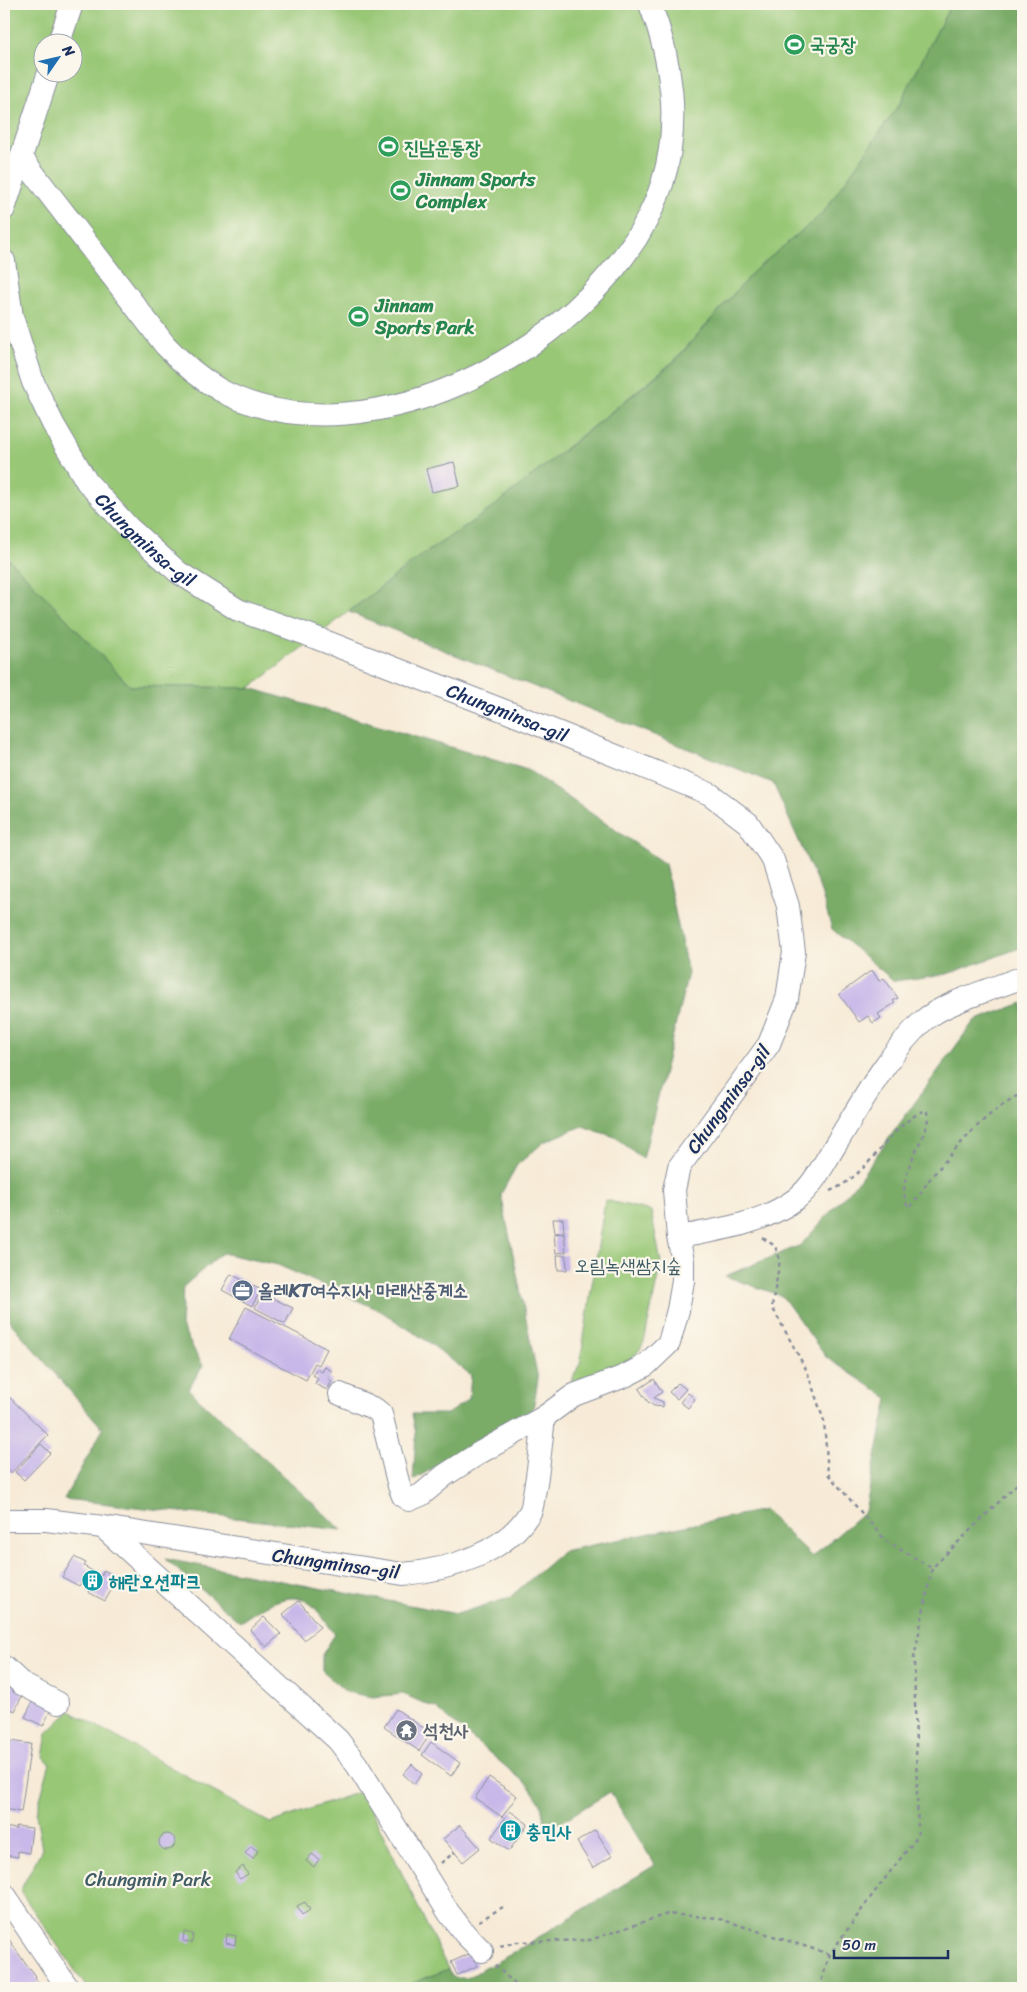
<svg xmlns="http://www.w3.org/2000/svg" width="1027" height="1992" font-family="Sriracha,'Poor Story',sans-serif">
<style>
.green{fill:#98c776;stroke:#5a7b6a;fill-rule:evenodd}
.forest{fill:#7aac67;stroke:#4a6e62}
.building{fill:#c7b8e9}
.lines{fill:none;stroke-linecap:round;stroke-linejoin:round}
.minor-casing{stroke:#898d9a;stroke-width:24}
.path{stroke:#898d9a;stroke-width:2.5;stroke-dasharray:4 4;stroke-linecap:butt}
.minor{stroke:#fff;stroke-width:22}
.labels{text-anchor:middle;stroke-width:4.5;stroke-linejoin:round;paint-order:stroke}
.leisure-label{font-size:19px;font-weight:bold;fill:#27864d;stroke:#fbf7ec;text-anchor:start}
.street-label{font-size:19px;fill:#1b2f5e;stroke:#fbf7ec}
.park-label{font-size:19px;fill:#405d65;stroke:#fbf7ec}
.service-label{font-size:19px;font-weight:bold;fill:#4e5e75;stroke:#fbf7ec;text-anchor:start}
.culture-label{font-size:19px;font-weight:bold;fill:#0d838f;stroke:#fbf7ec;text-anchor:start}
.worship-label{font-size:19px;font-weight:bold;fill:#5b616d;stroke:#fbf7ec;text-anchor:start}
</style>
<rect width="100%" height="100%" fill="#fbf7ec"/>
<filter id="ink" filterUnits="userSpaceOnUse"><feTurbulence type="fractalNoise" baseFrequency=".02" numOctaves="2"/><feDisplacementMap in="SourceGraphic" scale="10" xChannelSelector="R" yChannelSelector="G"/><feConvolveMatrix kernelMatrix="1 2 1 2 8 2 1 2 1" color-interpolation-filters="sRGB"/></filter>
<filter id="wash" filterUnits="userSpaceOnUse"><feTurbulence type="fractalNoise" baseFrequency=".0096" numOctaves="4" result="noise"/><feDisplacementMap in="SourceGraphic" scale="20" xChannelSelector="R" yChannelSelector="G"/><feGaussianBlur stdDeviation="1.12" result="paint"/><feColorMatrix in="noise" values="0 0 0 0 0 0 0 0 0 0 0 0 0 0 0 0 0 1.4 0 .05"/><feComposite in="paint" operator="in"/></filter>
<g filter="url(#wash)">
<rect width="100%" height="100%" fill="#f7ebd7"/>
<!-- green -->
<path class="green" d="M4,4H944L948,10L899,105L823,213L753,272L675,360L491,509L418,558L250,688L130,686L14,564L4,556ZM42,42H72V72H42Z
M605,1200L651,1211L661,1263L644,1342L639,1351L630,1359L563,1391L572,1380L580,1363Z
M70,1711L270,1823L362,1791L448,1969L401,1988H87L20,1891L42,1849L36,1814L50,1763L43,1757L47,1733Z"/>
<!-- forest -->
<path class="forest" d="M944,4H1023V947L947,974L894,981L832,929L819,886L773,783L349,612L418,558L491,509L675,361L753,272L823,213L899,105L948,10Z
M4,556L14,564L130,686L250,688L528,770L665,864L688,973L643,1159L615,1137L582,1126L544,1142L517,1165L501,1194L538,1379L533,1409L413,1480L416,1434L412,1414H447L469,1399L471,1375L427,1341L379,1310L278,1265L222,1253L183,1287L181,1326L203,1366L188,1389L342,1530L64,1499L103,1429L4,1315Z
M1023,1003V1988H401L448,1969L454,1978H467L513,1953L655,1865L610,1792L546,1831L541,1804L529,1786L437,1709L403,1694L373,1697L346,1692L322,1671V1655L335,1634C328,1625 321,1614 313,1606C292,1585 258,1610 240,1622L165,1559L457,1614L509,1598L563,1551L764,1510L812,1557L865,1511L888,1398L826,1357L782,1296L725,1276L801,1245L858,1181L974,1021Z"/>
<g id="blocks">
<!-- building -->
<path class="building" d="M454,462L460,486L432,492L426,469Z
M872,970L879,981L884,978L898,998L893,1001L895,1003L878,1014L881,1018L873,1023L868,1016L859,1022L839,994Z
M553,1219H563L564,1232L555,1233Z
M564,1233L566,1252L556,1253L554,1234Z
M557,1255H566L567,1270H558Z
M231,1274L261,1290L252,1306L222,1290Z
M262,1293L293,1308L285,1324L255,1308Z
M246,1307L327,1349L319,1365L315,1363L306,1380L229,1339Z
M325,1367L332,1371L328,1379L332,1381L327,1390L315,1384L318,1378L313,1375L317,1369L322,1372Z
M654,1379L662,1392L654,1398L663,1402V1407L654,1406L648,1402L639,1389Z
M678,1383L686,1389L677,1399L669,1392Z
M4,1392L48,1435L11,1473L4,1466Z
M688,1393L695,1399L688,1408L680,1402Z
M41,1444L50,1453L24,1480L15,1472Z
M74,1557L86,1563L84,1566L101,1576L104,1570L118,1578L105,1601L88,1592L90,1588L81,1583L79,1586L62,1577Z
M299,1601L320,1627L304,1640L283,1614Z
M264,1617L281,1634L266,1647L250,1630Z
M4,1679L25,1689L15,1711L4,1706Z
M36,1695L54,1703L43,1726L25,1717Z
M396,1709L431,1733L419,1751L384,1727Z
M4,1740L31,1744L21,1812L4,1809Z
M431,1742L460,1763L451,1776L422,1755Z
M412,1764L422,1774L414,1784L403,1774Z
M489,1777L517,1796L502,1817L475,1798Z
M510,1811L528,1824L509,1851L491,1838Z
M460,1825L480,1848L463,1862L443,1839Z
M16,1826L32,1828L29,1853L18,1851V1857L4,1855V1827L16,1829Z
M595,1830L612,1856L593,1868L577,1842Z
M159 1842a8 8 0 1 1 16 0a8 8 0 1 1-16 0Z
M251,1846L258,1851L253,1859L245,1853Z
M312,1854L319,1859L314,1867L306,1861Z
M243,1866L248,1874L240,1879L235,1872Z
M305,1902L310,1910L302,1915L297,1906Z
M4,1932L29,1969L30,1968L36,1976L35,1977L42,1988H6L4,1984Z
M184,1932L193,1934L192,1943L183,1941Z
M227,1934L236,1936L235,1945L226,1943Z
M471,1953L477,1966L457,1975L451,1962Z"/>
</g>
</g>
<g filter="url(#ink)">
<use href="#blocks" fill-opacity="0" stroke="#898d9a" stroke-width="1"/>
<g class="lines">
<defs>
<g id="minor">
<path d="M59,42L72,4"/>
<path d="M21,157L165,345C181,362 199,378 220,390C371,471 612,337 662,184C681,125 672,60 650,4"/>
<path d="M4,209L49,72"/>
<path id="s1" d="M4,261L12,317L33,382L53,424L87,482L129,528L178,572L238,610L306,634L510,713L710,794L748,823L773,860L788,906L794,952L787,999L769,1044L679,1167L674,1190L678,1237L683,1261V1281L678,1310L669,1343L646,1365L625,1376L574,1395L544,1417C541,1443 539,1469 534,1494C533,1499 533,1507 530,1512C505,1554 448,1570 403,1574L103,1527L46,1520H4"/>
<path d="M678,1237C719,1230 762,1224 796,1199C814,1185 824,1163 836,1144C860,1105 889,1052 923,1021C943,1003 996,988 1023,977"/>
<path d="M340,1394L375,1409L381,1414L399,1486L403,1496L409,1500L421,1495L445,1475L481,1452L544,1417"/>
<path d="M103,1527L338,1740L357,1765L449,1913L465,1934L482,1951"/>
<path d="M4,1667L22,1684L58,1703"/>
<path d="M4,1894L68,1988"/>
</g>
</defs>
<!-- minor casing -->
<use href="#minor" class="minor-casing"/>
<!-- path -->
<path class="path" d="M830,1191C872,1174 889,1124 926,1110C938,1130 889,1175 909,1208C921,1196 924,1185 934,1174C959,1145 988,1109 1023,1093
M763,1238L775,1246L780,1260L772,1307L807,1371L824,1421L828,1474L886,1541L932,1568
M441,1863L455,1852
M479,1921L503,1907
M500,1946L517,1942L590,1940L667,1914L717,1918L829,1954
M495,1965L519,1988
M819,1988L830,1954L873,1894L918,1836L914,1658L932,1568L1023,1478"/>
<!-- minor -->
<use href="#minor" class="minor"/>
</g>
</g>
<!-- icons -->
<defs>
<symbol id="stadium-disc" viewBox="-11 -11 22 22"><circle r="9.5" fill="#2e9e5b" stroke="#fbf7ec"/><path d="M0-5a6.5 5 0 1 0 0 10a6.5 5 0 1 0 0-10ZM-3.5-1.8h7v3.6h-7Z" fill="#fff"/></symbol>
<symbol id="office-disc" viewBox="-11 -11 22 22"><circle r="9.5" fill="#5c6f8a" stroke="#fbf7ec"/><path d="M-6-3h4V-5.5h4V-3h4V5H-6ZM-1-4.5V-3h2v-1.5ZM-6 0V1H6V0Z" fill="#fff"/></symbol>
<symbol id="building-disc" viewBox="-11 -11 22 22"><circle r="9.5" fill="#0f9aa8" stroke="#fbf7ec"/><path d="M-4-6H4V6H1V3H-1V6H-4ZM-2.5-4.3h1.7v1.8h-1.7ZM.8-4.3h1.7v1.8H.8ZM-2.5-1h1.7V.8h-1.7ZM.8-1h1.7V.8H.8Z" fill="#fff"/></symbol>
<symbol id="temple-disc" viewBox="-11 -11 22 22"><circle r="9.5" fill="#6b7280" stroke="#fbf7ec"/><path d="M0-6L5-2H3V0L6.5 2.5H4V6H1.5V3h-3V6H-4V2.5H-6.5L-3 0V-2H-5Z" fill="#fff"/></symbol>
</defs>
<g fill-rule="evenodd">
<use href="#stadium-disc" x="782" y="32" width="25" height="25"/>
<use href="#stadium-disc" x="376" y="134" width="25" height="25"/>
<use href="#stadium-disc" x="388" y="178" width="25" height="25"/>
<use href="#stadium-disc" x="346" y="304" width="25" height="25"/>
<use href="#office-disc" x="230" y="1278" width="25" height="25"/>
<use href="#building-disc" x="80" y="1568" width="25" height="25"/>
<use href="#temple-disc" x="394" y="1718" width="25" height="25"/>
<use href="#building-disc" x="498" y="1818" width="25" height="25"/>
</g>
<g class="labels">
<!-- leisure labels -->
<g class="leisure-label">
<text x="810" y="51">국궁장</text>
<text x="404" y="154">진남운동장</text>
<text x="416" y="186">Jinnam Sports<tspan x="416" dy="22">Complex</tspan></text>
<text x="375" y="312">Jinnam<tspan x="375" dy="22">Sports Park</tspan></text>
</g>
<!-- street labels -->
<g class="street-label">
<text dy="7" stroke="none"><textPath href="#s1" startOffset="321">Chungminsa-gil</textPath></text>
<text dy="7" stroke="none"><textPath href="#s1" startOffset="726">Chungminsa-gil</textPath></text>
<text transform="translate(728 1099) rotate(-54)" y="7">Chungminsa-gil</text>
<text transform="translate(336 1563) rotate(8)" y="7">Chungminsa-gil</text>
</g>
<!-- park labels -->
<g class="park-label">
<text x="628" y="1272">오림녹색쌈지숲</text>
<text x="148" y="1886">Chungmin Park</text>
</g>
<!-- service labels -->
<g class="service-label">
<text x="258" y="1297">올레KT여수지사 마래산중계소</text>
</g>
<!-- culture labels -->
<g class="culture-label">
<text x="109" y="1588">해란오션파크</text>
<text x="526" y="1838">충민사</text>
</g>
<!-- worship labels -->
<g class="worship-label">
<text x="423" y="1737">석천사</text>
</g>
</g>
<!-- margin -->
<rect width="1027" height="1992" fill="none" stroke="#fbf7ec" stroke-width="20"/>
<!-- north arrow -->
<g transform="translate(58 58) rotate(56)"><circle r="24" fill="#fbf7ec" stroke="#a1a7b3"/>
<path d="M0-4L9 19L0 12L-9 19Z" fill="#1f6fb2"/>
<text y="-8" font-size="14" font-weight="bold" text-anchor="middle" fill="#1b2f5e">N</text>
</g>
<!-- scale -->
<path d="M834 1950v8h114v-8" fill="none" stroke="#1b2f5e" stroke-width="2.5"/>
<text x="842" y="1950" font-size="15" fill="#1b2f5e" stroke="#fbf7ec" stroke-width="4" paint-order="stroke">50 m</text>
</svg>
